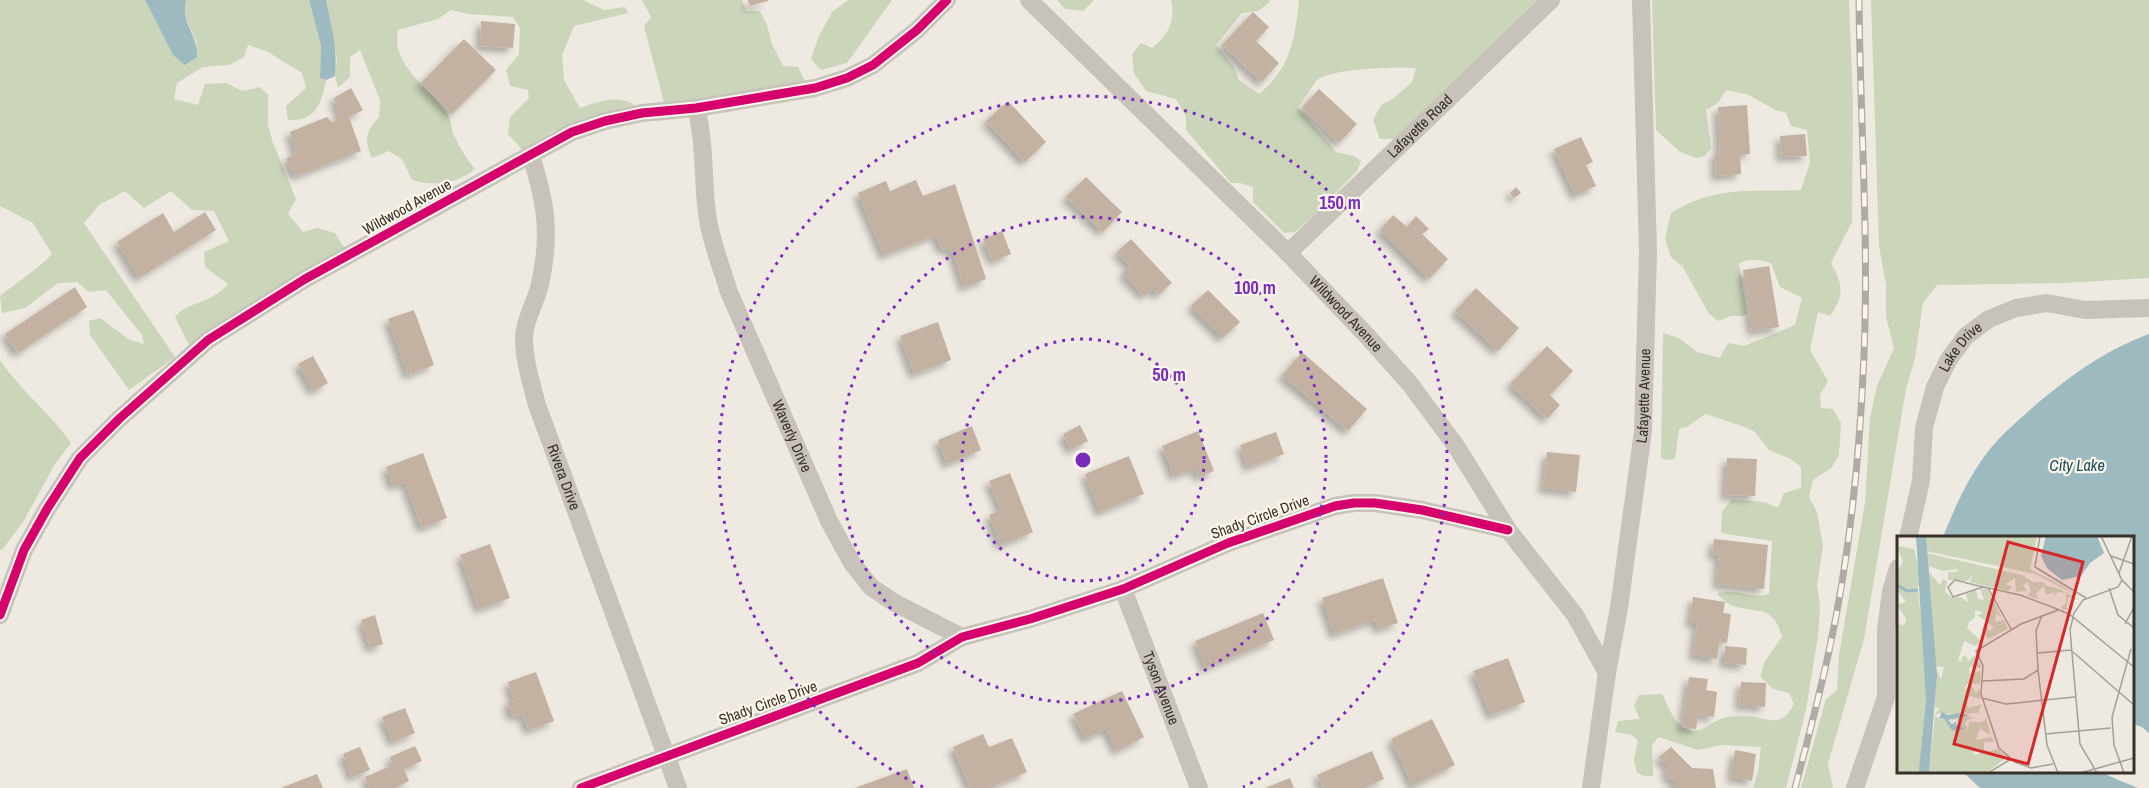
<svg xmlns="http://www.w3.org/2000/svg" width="2149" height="788" font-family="'Archivo Narrow',sans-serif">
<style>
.green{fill:#cbd5ba}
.water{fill:#9cbac0}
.building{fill:#c3b1a2;filter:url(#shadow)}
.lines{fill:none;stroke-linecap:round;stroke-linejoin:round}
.minor{stroke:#c7c2ba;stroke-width:18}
.rail-casing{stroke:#afaba4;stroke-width:7}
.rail{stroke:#fbf6e9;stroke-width:4.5;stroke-dasharray:14;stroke-linecap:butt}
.cycleway-casing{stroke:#fbf6e9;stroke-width:13}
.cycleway{stroke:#d6006c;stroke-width:9}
.ring{fill:none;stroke:#7b2cbf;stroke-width:3;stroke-dasharray:3 6}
.labels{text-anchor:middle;stroke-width:4.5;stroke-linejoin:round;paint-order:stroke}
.street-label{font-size:15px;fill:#383028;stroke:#fbf6e9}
.water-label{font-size:16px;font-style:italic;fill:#1b4c5c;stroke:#fbf6e9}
.inset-river{fill:none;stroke:#9cbac0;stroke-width:3}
.inset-road{fill:none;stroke:#a5a097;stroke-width:1.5}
.view{fill:#d62828;fill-opacity:0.15;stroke:#d62828;stroke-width:3}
.inset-edge{fill:none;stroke:#383028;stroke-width:3}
.centre{fill:#7b2cbf;stroke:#fbf6e9;stroke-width:3}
.ring-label{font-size:18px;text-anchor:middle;font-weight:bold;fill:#7b2cbf;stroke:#fbf6e9;stroke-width:4.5;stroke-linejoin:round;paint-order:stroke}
</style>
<defs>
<filter id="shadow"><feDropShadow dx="-5" dy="5" stdDeviation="3" flood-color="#0004"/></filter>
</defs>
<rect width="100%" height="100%" fill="#eeeae1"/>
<!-- green -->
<path class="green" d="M0,0H145L173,55L197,44L183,11L186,0H309L321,46L320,78L326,80C321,104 316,122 288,120L286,106L306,88L302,73L268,52L248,45L244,57L229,65L203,67L177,83L174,99L198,105L205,84L226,83L242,91L260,87L268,95V125L273,143L296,199L288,214L303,232L317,228L335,233L345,249L189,345L175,317C186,302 211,304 228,284L205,267L204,252L229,241L214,211L192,210L171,191L144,208L125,191L99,205L84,223L175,357L129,390L90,335L89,321L100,318L130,340L144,344L142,335L106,290L89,292L77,282L58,283L25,308L2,313L0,296C17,282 37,270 52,254L33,223L0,206Z
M326,0H583L604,10L625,7L628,13L574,26L562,55L564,80L580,108C598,102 618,94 635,105L584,119L551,132L523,151L508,134L510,117L529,98L528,90L510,86L506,70L519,54L520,28L513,17L469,14L451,10L438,19L398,30C390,66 431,88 448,115C451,120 451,128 453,133C459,147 466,158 475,169C456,184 436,187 412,180L402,159L389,151L372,158C364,140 365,132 379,117L380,100L360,50L350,57V77L338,88L335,76L337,59Z
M642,0H742L746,11H760L767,25L772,44L783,66L798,67L806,83L699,103L664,102L644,26L651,17Z
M848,0H892L847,63L821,70L811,59L819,36L832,12Z
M1057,0H1094L1083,11L1065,9Z
M1171,0H1269L1270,2L1258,11L1242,13L1216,45L1234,67L1239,80L1259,94C1291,68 1295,38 1299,0H1540L1394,139H1380L1373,120L1381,105L1394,98L1412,82L1416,68C1396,67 1332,68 1317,80C1314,84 1302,102 1298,107L1336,152L1354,156L1361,161L1357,171L1318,212L1295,232L1284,233L1253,202V187L1240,183H1231L1186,130V117L1176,99L1146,91L1134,73L1132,54L1141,43L1152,48C1168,36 1176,20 1171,0Z
M1652,0H1849L1853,104L1852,222L1831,263C1843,285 1845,294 1830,316L1818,312L1810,350L1828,381L1820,395L1821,408L1833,409L1841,423L1839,455L1831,468L1813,480L1809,497L1817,512L1823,546L1817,585L1820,605L1818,636L1806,710L1786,788H1753L1758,772L1761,747L1721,745L1698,750L1658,737L1652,746L1653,776H1644L1637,773L1634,760L1638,741L1632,735L1615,732L1618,721L1640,719L1634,706L1639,695L1662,694C1669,707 1674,725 1689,730C1701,734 1711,722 1723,718C1728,716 1749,716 1755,717C1774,721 1783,725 1794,704L1789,693L1773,689L1760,676L1765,661L1782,637C1773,604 1759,614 1733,606C1727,604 1722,598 1717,594C1733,586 1750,600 1769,594L1772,541L1721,533L1722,512L1732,499L1764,502L1778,508L1784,493L1801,488V467L1791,459L1769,450L1755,432L1745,427L1705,414L1687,427L1679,429L1675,459L1666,460L1661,458L1663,333L1679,338L1697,352L1720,358L1728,343L1744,346L1795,325L1802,298L1780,287L1771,263C1760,260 1749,257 1739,264L1747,314L1743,316H1731L1718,321L1709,314L1683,267L1671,257L1665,238L1671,213C1716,185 1750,192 1801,190L1810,162L1807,130L1791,126L1786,113L1775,110L1749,95L1726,90L1718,103L1706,110L1711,148L1705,156L1696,158L1680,152L1656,130Z
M1871,0H2149V278L2064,283L1937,285L1923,303L1915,358L1906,389L1864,639L1828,764L1833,788H1801L1826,699L1837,690L1839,655L1865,503L1870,418L1877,386L1894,348L1886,317V285L1879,246Z
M0,360C20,390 50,413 71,443L55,464L23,522L2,550L0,549Z"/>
<!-- water -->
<path class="water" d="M145,0H186C180,23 198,33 197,57L185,65L173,55Z
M309,0H326C331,25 338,50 335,76L326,80L320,78L321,46Z
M2149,334V733L2142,727L2133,724L2132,538L1943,537C1955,507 1969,475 1990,449C2003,433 2019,420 2033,407C2070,376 2103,351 2149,334Z
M1963,772H2104L2109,776L2138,788H1980Z"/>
<!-- building -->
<path class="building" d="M748,0H768V1L750,6Z
M1253,12L1269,27L1256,41L1279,63L1262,82L1222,45Z
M481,21L515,24L513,48L480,46Z
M464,39L496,70L452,114L421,83Z
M351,88L363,110L349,117L361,151L296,176L286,159L296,153L290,132L327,117L333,123L340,114L334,98Z
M1319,89L1357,124L1339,143L1302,108Z
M1008,101L1046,142L1025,162L986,121Z
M1747,105L1750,154L1740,155L1741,174L1716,176L1715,153H1720L1718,107Z
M1805,134L1807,156L1781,157L1780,136Z
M1581,137L1593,162L1586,165L1596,186L1575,195L1554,149Z
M1086,177L1122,212L1103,232L1066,197Z
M916,180L923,196L955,184L986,279L964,287L954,255L949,249L941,248L936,235L884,255L858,193L886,181L890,191Z
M1516,187L1521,193L1514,198L1510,193Z
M205,212L216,230L139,278L117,242L163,213L174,232Z
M1393,215L1407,227L1416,216L1429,229L1422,234L1448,259L1429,279L1380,230Z
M1002,231L1011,254L993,261L983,239Z
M1131,239L1172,283L1158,295L1152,289L1144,296L1123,273L1130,266L1117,252Z
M1769,266L1779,327L1752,331L1743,270Z
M75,287L87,307L18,353L5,334Z
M1476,288L1519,328L1498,351L1455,311Z
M1208,290L1240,322L1223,338L1191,306Z
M414,310L434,365L408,375L388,319Z
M938,322L951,360L914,374L900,336Z
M1547,346L1573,371L1550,395L1560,405L1547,419L1510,384Z
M1302,352L1367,409L1348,431L1282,375Z
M313,356L328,383L313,391L298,364Z
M1080,425L1088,441L1071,450L1063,434Z
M972,426L981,450L947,464L938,440Z
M1198,431L1214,471L1198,477L1195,468L1174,476L1162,446Z
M1276,432L1284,454L1248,467L1240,445Z
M1547,452L1580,455L1576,492L1543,488Z
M423,453L447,518L422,528L405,482L393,486L386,467Z
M1129,456L1144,494L1100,512L1085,474Z
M1727,458L1757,459L1755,496L1725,495Z
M1010,473L1033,532L1001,545L989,515L1001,510L989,481Z
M1714,539L1768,545L1764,589L1717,584L1719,555L1712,554Z
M490,544L510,598L479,609L460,555Z
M1383,578L1398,623L1378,629L1375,620L1334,634L1322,598Z
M1693,597L1725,602L1723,613L1731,614L1727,643L1719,642L1717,659L1693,655L1697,623H1690Z
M1263,613L1274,640L1206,668L1195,641Z
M375,615L383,644L370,648L361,620Z
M1725,646L1747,648L1746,665L1724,663Z
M1508,658L1525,702L1491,715L1473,671Z
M536,672L554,721L529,730L522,714L513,717L507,702L514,700L508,682Z
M1689,677L1708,679L1706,690L1717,692L1714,717L1698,715L1696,729L1682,727Z
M1741,682L1766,683L1765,707L1739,705Z
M1122,691L1144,737L1117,751L1106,729L1086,739L1073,714Z
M405,708L415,733L393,742L382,717Z
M1432,719L1455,765L1413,786L1391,739Z
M983,734L989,747L1012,738L1027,772L989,788H970L953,747Z
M415,746L422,761L404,769L409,781L395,788H370L365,777L393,765L390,757Z
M360,747L370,770L352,777L343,754Z
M1671,747L1692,768L1713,769L1716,788H1675V781L1668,778L1666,772L1668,767L1659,757Z
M1735,750L1756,754L1752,781L1731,777Z
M1372,751L1384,779L1364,788H1323L1317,775Z
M907,769L914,788H855Z
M317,774L323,788H281Z
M1290,778L1294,788H1265Z"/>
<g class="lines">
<!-- minor -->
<g class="minor">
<path id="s1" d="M1029,0L1288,253L1369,338L1410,384L1456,446L1508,530L1575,615L1607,673"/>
<path id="s2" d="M696,108C706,146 702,183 708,220C712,244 722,269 729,292L829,521L852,563L871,587L895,603L962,637"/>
<path id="s3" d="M531,156C546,203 551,234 540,284C536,302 525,318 524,337C524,361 531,382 537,405L678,788"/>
<path id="s4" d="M1288,253L1551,0"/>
<path id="s5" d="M1908,538L1921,481L1924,428L1935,387L1949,359L1966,336L1989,319L2016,308L2047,303L2085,310L2149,308"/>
<path id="s6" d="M1123,589L1199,788"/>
<path d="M0,615L24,550L47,509L80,458L120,418L208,340L305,279L572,132L605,121L642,113L696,108L815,88L847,78L873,65L917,30L947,0"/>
<path d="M581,788L918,663L962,637L1030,619L1123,589L1228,543L1335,506L1354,503H1375L1422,510L1508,530"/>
<path id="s7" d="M1591,788L1607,673L1619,608L1643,431L1648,252L1641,0"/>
<path d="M1855,788L1886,697V630L1891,591L1898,568"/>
</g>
<defs>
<path id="rail" d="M1795,788C1807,743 1819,697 1829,651C1850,555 1860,453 1864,354C1869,236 1860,118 1859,0"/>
</defs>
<!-- rail casing -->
<use href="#rail" class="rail-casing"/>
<!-- rail -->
<use href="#rail" class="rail"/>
<defs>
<path id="cycleway" d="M0,615L24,550L47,509L80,458L120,418L208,340L305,279L572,132L605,121L642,113L696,108L815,88L847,78L873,65L917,30L947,0
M581,788L918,663L962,637L1030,619L1123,589L1228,543L1335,506L1354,503H1375L1422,510L1508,530"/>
</defs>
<!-- cycleway casing -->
<use href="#cycleway" class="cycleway-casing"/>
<!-- cycleway -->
<use href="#cycleway" class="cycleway"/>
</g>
<!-- distance rings -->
<g class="ring">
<circle cx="1083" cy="460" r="121"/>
<circle cx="1083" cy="460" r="243"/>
<path d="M923 787A364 364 0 1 1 1243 787"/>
</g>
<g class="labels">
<!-- street labels -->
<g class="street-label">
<text dy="5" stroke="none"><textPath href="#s4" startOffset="183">Lafayette Road</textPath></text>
<text transform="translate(407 207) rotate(-29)" y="5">Wildwood Avenue</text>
<text dy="5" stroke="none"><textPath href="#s1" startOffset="446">Wildwood Avenue</textPath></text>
<text dy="5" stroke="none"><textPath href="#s5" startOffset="202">Lake Drive</textPath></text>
<text dy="5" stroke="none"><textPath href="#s7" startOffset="396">Lafayette Avenue</textPath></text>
<text dy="5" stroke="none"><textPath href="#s2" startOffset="345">Waverly Drive</textPath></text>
<text dy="5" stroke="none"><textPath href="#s3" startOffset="332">Rivera Drive</textPath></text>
<text transform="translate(1260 517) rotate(-20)" y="5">Shady Circle Drive</text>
<text dy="5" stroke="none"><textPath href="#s6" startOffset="106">Tyson Avenue</textPath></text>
<text transform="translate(768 703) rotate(-20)" y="5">Shady Circle Drive</text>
</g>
<!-- water labels -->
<g class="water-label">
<text x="2077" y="471">City Lake</text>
</g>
</g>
<!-- overview -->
<g transform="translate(1897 536)">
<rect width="237" height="237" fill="#eeeae1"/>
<path d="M29,0H140L133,33L164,49L183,61L138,38L29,15ZM0,10L17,13L24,46L19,54L13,55H21L28,118L29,164L22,237H0V88L8,89L9,83L0,69L9,66L0,54V49L6,52L0,48V36L6,26ZM29,17L125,39L136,46H146L150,50L163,53L183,64L172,61L169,71L172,73L167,74L164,71L169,67V57L161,56L156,61L158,56L149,59L147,50L139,58L142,63L130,60L134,55L131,46L126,49L130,55L119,56L118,42L109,48L115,51L111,55L73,46L76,39L70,45L51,44V36H60V33L46,35L32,30V36L43,49L46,43L50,45L48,56L56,62L63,61L72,67L69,58L79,54L81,63L87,64L83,53L90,52L105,82L99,77L98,86L107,84L111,93L91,103L85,93L88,88L92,95L97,91L80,79L87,77L78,74V81L72,86L70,92L85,106L78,110L67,105L61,124L66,126L64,122L69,119L71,125L77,120L84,130L83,133L78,129L72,132L73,138L84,135L83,148H70L67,153L74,149L79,157L82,152L84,163L73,160L69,166L71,172L85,168L81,177L38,178L43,172L38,171L39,133L44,143L47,131L38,130ZM38,179L43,184L47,181L55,195L67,193L58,188L62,186L59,183L51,187L60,179L76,181L68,186L71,194L72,186H85L89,182L94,199L83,193L79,204L95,201L97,206H87V216L79,211L76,219L101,213L109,222L89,237H32Z" fill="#cbd5ba"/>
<path d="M19,0H29L40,139L32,237H22V233L29,164ZM149,0H200L207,17L193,27L184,40L165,44L150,32L144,20ZM45,176L51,179L61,177L73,179L51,184L55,188L62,183L58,188L68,193L55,195L47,182L42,183Z" fill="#9cbac0"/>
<path class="inset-river" d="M0,49L10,55L21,54"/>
<path class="inset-road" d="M143,0L138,31L189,62M204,0L225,44L237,56M214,20L237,28M222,37L235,0M86,51L56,61L51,51L58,44L78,49L123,59L155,71L172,78L237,131M91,52L114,93M212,52L221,79L237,92M145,79L139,95L141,134L150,209L161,237M228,88L237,71M176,116L237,169M141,117L174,114M85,145L127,143L141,134M85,162L109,168L178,161M148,198L214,192M156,228L134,232L118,226L102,212L84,158L86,130L79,115L124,88L161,74M91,237L114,223M183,237L237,222M200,237L183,208L173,94L177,77L186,64L221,51L225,44M227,237L217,209L215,181L234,113"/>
<path class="view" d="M111,6L186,26L131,228L57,208Z"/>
<rect width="237" height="237" class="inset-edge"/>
</g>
<circle cx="1083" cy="460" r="9" class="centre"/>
<g class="ring-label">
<text x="1340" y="209">150 m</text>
<text x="1255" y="294">100 m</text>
<text x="1169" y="381">50 m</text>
</g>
</svg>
